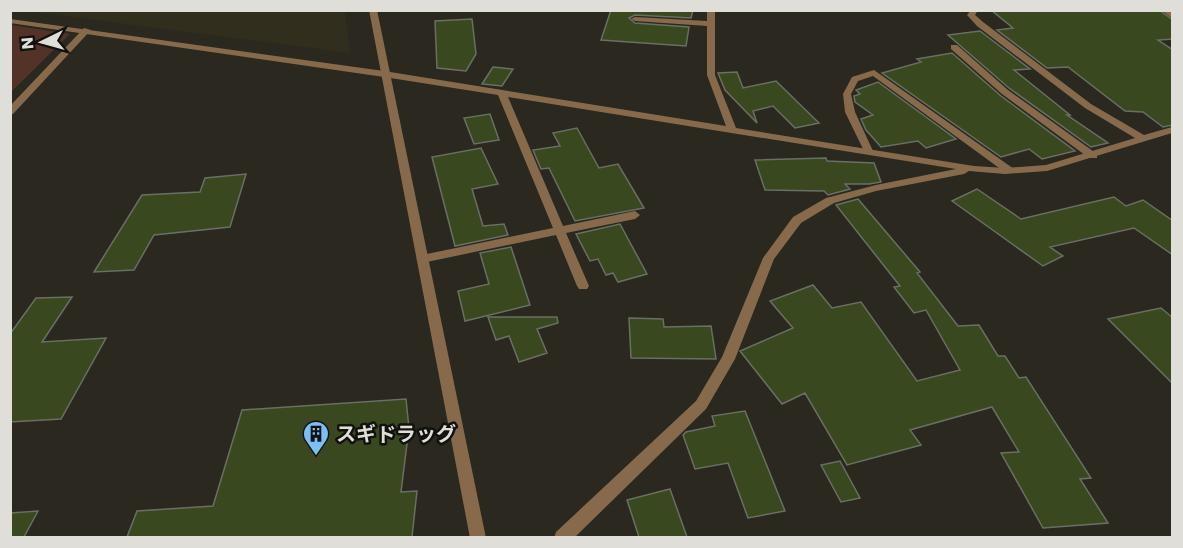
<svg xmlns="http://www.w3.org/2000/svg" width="1183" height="548" font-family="Poppins,'Noto Sans JP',sans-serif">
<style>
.built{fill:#312e1e}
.green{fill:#533227}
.building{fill:#39481f;stroke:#6a6f65;stroke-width:1.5}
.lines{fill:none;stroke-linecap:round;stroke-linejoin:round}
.service{fill:#876a4c;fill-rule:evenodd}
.minor{fill:#876a4c;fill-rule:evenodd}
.tertiary{fill:#876a4c;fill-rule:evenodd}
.labels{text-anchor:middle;stroke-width:5;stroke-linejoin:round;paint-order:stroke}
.near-poi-label{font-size:20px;font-weight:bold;fill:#dfded8;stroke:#11110d;text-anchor:start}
</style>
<rect width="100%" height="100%" fill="#2a281f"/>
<!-- built -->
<path class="built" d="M25,11H345L350,53Z"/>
<!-- green -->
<path class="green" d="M11,25L70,34L11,92L10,25Z"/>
<!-- building -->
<path class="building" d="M611,10H693L691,18L635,15L629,18L635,23L689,27L686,46L601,40Z
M991,10H1159L1173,20V39L1158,40L1173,50V125L1163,127L1143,112L1125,111L1068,67L1047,68L997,30L1013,28Z
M472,19L476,54L466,71L437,68L435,21Z
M980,31L1030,69L1014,70L1070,115H1067L1108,143L1091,147L1009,88L948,35Z
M952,53L1001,96L1075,151L1042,159L1029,149L1001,157L882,73L921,62L917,59Z
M493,67L513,69L502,86L482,84Z
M737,72L743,88L776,81L819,123L795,128L773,106L753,111L757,123L725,90L718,73Z
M878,82L956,139L926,148L918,141L881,147L866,130L861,119L873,115L855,102L854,96L860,94L856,90Z
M490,114L499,140L474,144L464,118Z
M577,128L599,168L618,164L644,208L575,221L549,168L541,169L533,150L560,146L553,133Z
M481,148L498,184L472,189L483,226L504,224L508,235L455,246L432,157Z
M826,158L827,161L874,163L881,182L869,184H845L850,189L828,195L824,191L765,190L755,160Z
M246,174L230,227L154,235L134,270L94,272L142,195L200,192L205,178Z
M977,189L1021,219L1114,197L1126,206L1143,200L1173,221V255L1134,228L1050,247L1063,256L1043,266L952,201Z
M858,199L920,272L917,273L958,326L979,325L998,356H1005L1019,378L1026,377L1091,478L1080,479L1108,523L1043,528L1001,453L1019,452L992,407L910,430L921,445L847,465L805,393L782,404L740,351L793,328L770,301L813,285L832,308L861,302L917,381L960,370L926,310L914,313L894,287L900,286L836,205Z
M620,224L647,274L618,282L613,273L606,275L598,259L590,261L576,234Z
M511,247L530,305L465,321L458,291L489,284L480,253Z
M72,297L42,342L106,338L61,419L10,422V334L36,298Z
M1161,308L1173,318V384L1108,319Z
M488,317H557L558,323L537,329L547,353L519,362L509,336L496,340Z
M629,318L663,319L664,327L711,326L716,359L631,358Z
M406,399L409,428L401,492L417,491L412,537H127L137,511L213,506L242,410Z
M745,411L785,511L748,518L728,463L695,469L683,435L686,432L715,426L712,416Z
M840,461L860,498L841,502L821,465Z
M670,489L687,537H639L627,500Z
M38,511L24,537H10V513Z"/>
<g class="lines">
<!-- service -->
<path class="service" d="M951,45H957L1008,90L1097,154V158H1089L1002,94L951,49Z
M874,70L1014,169V173H1006L873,76L858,81L851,94L855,112L873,151L871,153H865L845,112L843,94L852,77Z"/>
<!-- minor -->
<path class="minor" d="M707,10H715V75L736,128L974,166L1005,168L1046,165L1135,138L1085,108L977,26L967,15L971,10H978L975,15L983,22L1091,104L1144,135L1172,127V133L1047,171L1005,174L969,171L964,174L876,191L834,203L801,223L774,259L735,359L706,409L574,538H554L556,532L696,401L722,357L763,258L793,217L826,198L876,185L956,169L508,97L563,226L635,211L640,215L635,219L566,233L589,286L587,289H579L577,286L556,235L422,263L416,259L422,255L553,228L498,95L384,77L10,23V19L384,71L726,126L707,75V26L635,21L631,19L635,17L707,21Z
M1161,10H1169L1172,13V18Z"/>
<!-- tertiary -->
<path class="tertiary" d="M369,10H377L486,538H470Z
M84,28L91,30L13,114L10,115V106Z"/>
</g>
<!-- icons -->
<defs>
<symbol id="building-pin" viewBox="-11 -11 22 30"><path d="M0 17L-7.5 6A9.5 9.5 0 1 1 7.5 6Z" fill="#7abff8" stroke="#11110d"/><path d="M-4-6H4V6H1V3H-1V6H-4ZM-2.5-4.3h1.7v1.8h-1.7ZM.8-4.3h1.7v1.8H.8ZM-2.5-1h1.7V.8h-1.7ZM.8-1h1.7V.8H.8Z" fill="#111"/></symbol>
</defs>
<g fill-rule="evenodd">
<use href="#building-pin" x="301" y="419" width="30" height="40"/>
</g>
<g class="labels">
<!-- near-poi labels -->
<g class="near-poi-label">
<text x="336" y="441">スギドラッグ</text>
</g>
</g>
<!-- border -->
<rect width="1183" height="548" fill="none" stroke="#dfded8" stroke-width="24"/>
<!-- north arrow -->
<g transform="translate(42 42) rotate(265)" stroke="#11110d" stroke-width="4.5" paint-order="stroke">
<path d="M0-4.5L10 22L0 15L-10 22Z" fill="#dfded8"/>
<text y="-9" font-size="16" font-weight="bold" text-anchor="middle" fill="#dfded8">N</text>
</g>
</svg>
